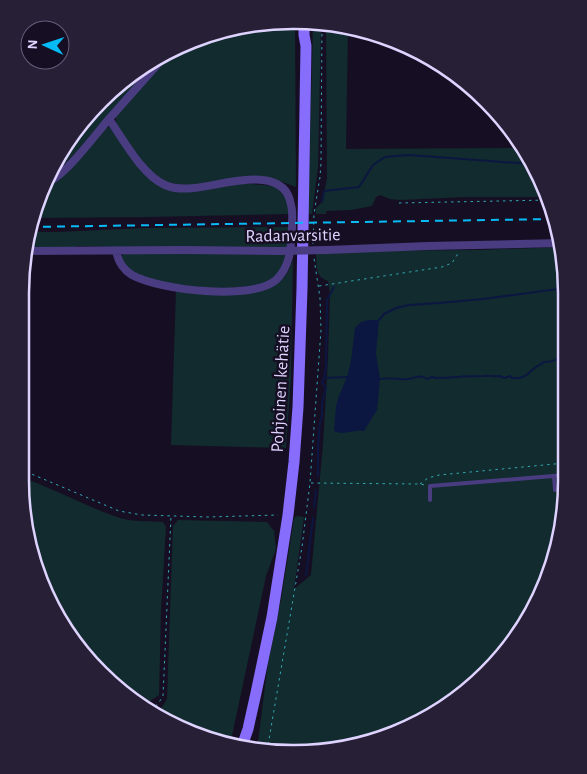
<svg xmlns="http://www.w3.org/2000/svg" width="587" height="774" font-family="'Alegreya Sans',sans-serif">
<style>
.green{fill:#122b2e}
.water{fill:#0b1741}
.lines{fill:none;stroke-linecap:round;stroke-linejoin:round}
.stream{stroke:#0b1741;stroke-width:2}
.path{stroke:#33a7b2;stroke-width:1;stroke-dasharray:2.5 4;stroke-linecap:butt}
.lane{stroke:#493c81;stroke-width:4}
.street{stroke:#493c81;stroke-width:8}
.secondary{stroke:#866dfb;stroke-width:11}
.rail{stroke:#07bbf6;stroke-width:2;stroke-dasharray:8 6;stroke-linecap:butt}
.street-bridge{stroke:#493c81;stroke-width:8}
.labels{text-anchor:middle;stroke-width:5;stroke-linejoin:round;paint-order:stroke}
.street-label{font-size:18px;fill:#ded3fe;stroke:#160f24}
.rim{fill:none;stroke:#ded3fe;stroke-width:2.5}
</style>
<rect width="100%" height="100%" fill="#160f24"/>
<!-- green -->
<path class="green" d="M240,25H295L296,187L280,181L182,187L163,182L145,166L117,127L116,122V115L169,55Z
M313,25H321L318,167L312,214H308Z
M326,25L348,26L346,149L524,148L548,197H465L400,200L390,199L380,195L376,197L372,206L351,210L326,211V214H316V208L322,202L327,179Z
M157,60L71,158L52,176L76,127L141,66Z
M109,127H111L136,162L171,190C206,187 242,180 277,187L287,199L289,214L146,217L32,218L47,186L55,183L65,174L105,128Z
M290,227L289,247L147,248L77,246L72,248L25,249L28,232H57L146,228Z
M562,247L565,258V516L552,569L521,632L446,708L382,739L311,753L257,750L268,663L281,600L293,525L294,518L297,516L304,517L294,589L311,575L323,445L328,359L330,294L328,281C315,276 317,267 316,254H327L328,251L478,250Z
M124,252L288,255L277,276L261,285L217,289L160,283L137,276L124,265L121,258Z
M293,259L291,377L286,448L171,445L176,291C190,291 205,292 219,292C249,293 284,295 293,259Z
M20,477C54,488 86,507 120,518C133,522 149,521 163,522L166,527L161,611L159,695L144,705L100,674L57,617L29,552Z
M178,520L267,522L274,531L276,549L266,576L233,731L229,745L172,726L153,712L162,707L167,699L173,526Z"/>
<!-- water -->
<path class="water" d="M369,320H379L376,354L380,379L377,410L364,431C354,429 344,436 334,431L336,406L339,396L347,377L351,361L355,328L361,322Z"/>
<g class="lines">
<!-- stream -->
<path class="stream" d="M322,202L324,191L359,187L373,165L385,157L409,155L532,164
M334,287L327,300L326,368L324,378L347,377
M379,320L384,314L396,308L409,305L439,303L483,299L565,288
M380,379C391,377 398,380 408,379C416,378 419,374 427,379L432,377C436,379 439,377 443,378C448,377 452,378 456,377H457C466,376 475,376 484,376C490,375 494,377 500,376L504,378L510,376L512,378C530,380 530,367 542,364L543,362C548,362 557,361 560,356L565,355
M318,476V446L320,423L322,416V403L326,388L322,382L324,378
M314,507L316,490
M306,575L313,518"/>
<!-- path -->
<path class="path" d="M399,203L550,200
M313,244L314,214L320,177L321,163L322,25
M319,286L442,267L452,263L459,252
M20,470H22L119,511L142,515L208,517L278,515
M311,483L420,484L425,485
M420,484L428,478L439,475L565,463
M150,710L158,704L163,696L171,516
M267,751L302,547L310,483L321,330L320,298L314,258"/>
<!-- lane -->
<path class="lane" d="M554,476L555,490
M430,500V486L565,475"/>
<!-- street -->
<path class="street" d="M50,181C68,172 95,135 109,119
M327,250L428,246L561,243
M25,251L183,250L279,251
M116,251C118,261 122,269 132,275C159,290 252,301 276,280C291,266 291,247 292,227C292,220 293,212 291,205C285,162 221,186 194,188C185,189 174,189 165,185C142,175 123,139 109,119L164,57"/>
<!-- secondary -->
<path class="secondary" d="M241,749L248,729L256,693L272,617L288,515L294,462L298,407L302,289L306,46L304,35V25"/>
<!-- rail -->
<path class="rail" d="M29,227L555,219"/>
<!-- street-bridge -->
<path class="street-bridge" d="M279,251L327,250"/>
</g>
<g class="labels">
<!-- street labels -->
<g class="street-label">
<text transform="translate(293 235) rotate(-1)" y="6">Radanvarsitie</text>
<text transform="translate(280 389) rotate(-87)" y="6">Pohjoinen kehätie</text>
</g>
</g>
<!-- crop -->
<path d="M0 0H587V774H0ZM293 29H294A264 264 0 0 1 558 293V481A264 264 0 0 1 294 745H293A264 264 0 0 1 29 481V293A264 264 0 0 1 293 29Z" fill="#261f35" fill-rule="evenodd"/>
<path class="rim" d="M293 29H294A264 264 0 0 1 558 293V481A264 264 0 0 1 294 745H293A264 264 0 0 1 29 481V293A264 264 0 0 1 293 29Z"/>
<!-- north arrow -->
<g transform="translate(45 45) rotate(273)"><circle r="24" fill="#160f24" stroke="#665d7b"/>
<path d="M0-4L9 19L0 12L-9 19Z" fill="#07bbf6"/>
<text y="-8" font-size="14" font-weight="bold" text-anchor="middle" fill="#ded3fe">N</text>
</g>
</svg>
